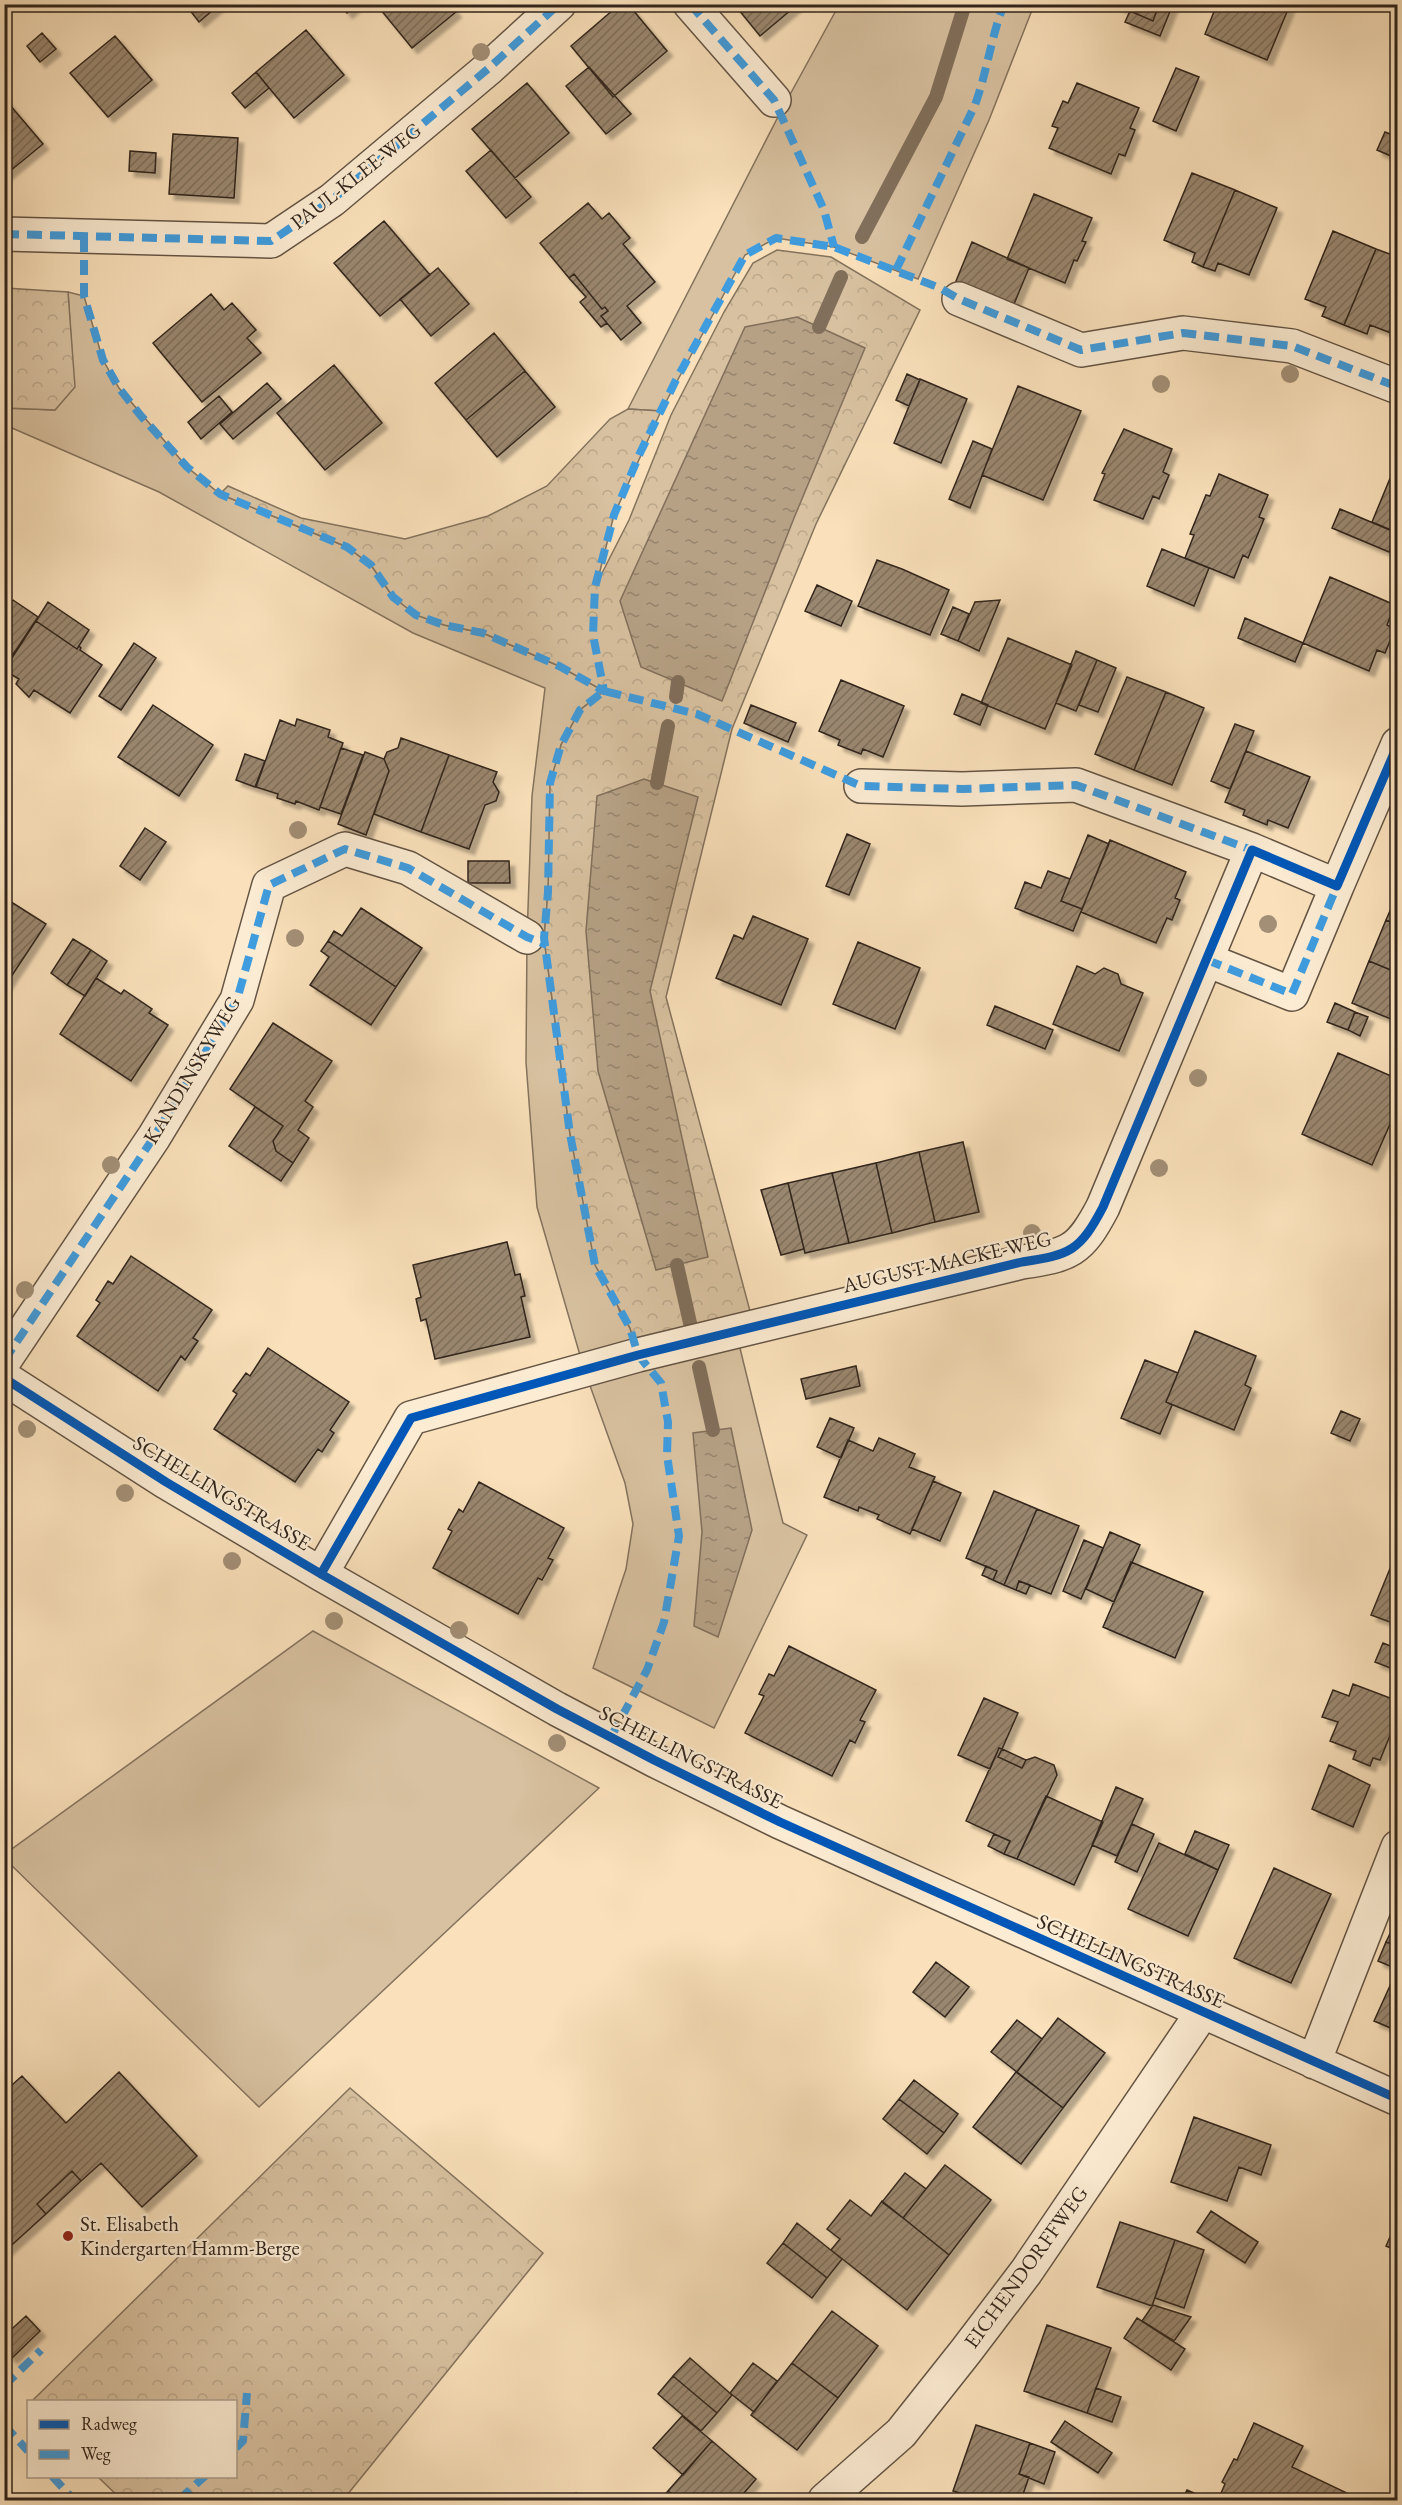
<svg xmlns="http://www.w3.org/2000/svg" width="1402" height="2505" font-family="'EB Garamond',serif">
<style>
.green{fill:#d8c1a0;stroke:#84735e;stroke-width:1.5}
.forest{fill:url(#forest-crowns);stroke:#84735e;stroke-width:1.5}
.water{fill:url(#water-ripples);stroke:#816f5b;stroke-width:1.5}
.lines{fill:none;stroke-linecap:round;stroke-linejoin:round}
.stream{stroke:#816f5b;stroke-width:14}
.building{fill:url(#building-hatch);stroke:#31251c;stroke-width:1.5;filter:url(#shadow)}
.minor-casing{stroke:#635444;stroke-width:36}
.minor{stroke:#fcecd3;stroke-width:33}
.quiet{stroke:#3e9cdf;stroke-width:8;stroke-dasharray:15 8;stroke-linecap:butt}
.cycleway-casing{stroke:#fcecd3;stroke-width:13}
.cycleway{stroke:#0057b8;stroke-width:9}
.tree{fill:#a38f76}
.poi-dot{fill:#8f2418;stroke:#fcecd3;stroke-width:2}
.labels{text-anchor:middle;stroke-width:4.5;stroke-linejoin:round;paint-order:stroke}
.street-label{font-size:21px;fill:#31251c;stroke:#fcecd3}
.poi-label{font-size:21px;fill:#31251c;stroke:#fcecd3;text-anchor:start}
</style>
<defs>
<pattern id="forest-crowns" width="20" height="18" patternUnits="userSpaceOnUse" patternTransform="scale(1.5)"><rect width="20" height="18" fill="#d8c1a0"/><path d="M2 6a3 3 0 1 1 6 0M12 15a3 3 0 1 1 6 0" fill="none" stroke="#baa689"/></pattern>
<pattern id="water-ripples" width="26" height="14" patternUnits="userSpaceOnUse" patternTransform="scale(1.5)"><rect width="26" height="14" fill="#b6a185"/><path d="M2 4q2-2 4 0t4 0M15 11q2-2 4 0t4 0" fill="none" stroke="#95836c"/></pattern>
<pattern id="building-hatch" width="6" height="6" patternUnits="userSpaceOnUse" patternTransform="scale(1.5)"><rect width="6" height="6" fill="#9a876f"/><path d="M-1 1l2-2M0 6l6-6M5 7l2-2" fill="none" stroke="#7e6e5a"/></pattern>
<filter id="shadow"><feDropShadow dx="5.5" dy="5.5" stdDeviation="1.5" flood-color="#0004"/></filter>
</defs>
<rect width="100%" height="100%" fill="#fae1bb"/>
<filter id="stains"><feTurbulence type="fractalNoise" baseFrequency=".00333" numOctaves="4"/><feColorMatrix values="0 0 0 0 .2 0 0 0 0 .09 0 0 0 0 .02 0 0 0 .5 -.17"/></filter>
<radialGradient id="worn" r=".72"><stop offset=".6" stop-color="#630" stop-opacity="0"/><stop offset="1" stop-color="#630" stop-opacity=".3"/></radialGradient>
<!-- green -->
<path class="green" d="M839,5H1034L989,120L918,279L834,247L776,238L745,255L661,411L628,409L781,111Z
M68,292L84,296L103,360L119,388L187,467L220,494L347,547L371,565L393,597L444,625L483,633L559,666L604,691L580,710L561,745L544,938L570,1134L619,1310L630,1328L638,1355L736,1332L783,1523L807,1535L714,1728L593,1668L626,1569L633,1524L625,1483L584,1369L537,1207L526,1062L527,937L532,796L545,688L413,633L159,492L5,425V408L55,410L74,387Z
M313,1631L599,1788L259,2107L5,1859V1854Z"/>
<!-- forest -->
<path class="forest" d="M777,250L831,257L920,310L816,524L732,729L666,997L754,1326L638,1355L630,1328L595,1265L570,1134L544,938L548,892L550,783L561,745L580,710L604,691L559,666L483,633L444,625L416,615L393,597L371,565L347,547L220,494L228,486L301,518L405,539L488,516L547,486L610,419L628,409L661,411L614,515L597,583L629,520L671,415L724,312L753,263Z
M5,288L68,292L75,387L55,410L5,408Z
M350,2088L543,2253L343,2500H122L98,2477L236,2476V2402L32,2401Z"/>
<!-- water -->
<path class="water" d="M797,317L865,348L794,518L722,701L641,667L620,601L745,327Z
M644,779L698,797L650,991L708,1257L656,1270L598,1071L586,931L597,796Z
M731,1428L752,1530L718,1637L694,1626L702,1532L693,1433Z"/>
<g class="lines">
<!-- stream -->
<path class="stream" d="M862,237L936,97L965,4
M819,327L841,277
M676,697L678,682
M657,783L668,726
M677,1265L690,1323
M699,1367L713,1430"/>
</g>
<!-- building -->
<path class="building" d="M185,4H220L199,22Z
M340,4H357L347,13Z
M376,4H449L456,12L412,48Z
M620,4H628L667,51L613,97L571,46Z
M734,4H798L760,36Z
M1114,4H1159L1153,21Z
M1159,4H1173L1160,36L1125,22L1130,11L1153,21Z
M1217,4H1282L1289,7L1267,60L1205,34Z
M306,30L344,75L294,118L256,72Z
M42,33L56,49L40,62L27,46Z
M115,36L152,80L108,117L70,73Z
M589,67L631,114L606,134L566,86Z
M1176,68L1199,77L1176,131L1153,121Z
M256,72L269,88L245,108L232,93Z
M527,83L569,133L515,178L472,129Z
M1077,83L1139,108L1130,128L1135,130L1125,156L1119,154L1111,174L1049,148L1058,128L1052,126L1063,101L1068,103Z
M4,98L43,144L4,176Z
M1385,132L1398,137V159L1377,150Z
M173,134L238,138L234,198L169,194Z
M491,150L531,197L506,218L466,171Z
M130,151L156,153L155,173L129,171Z
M1192,173L1235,190L1203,267L1192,262L1195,253L1164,240Z
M1235,190L1277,208L1249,275L1218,263L1215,271L1203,267Z
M1034,194L1092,218L1082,241L1086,242L1077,261L1074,260L1065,283L1007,259Z
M588,203L602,219L609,213L630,238L623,244L655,282L627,306L641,323L621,340L601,316L608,311L605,307L602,309L574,274L569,278L540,243Z
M384,221L430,275L380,316L334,263Z
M1333,231L1376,249L1344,325L1322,316L1326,307L1305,299Z
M972,242L1029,268L1014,304L956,281Z
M1376,249L1398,257V317L1391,333L1370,325L1367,334L1344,325Z
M438,268L469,304L431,336L400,299Z
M574,274L602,309L605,307L608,311L601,316L607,323L601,327L580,302L586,297L569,278Z
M211,294L224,310L232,303L256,330L247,338L261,353L202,402L153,343Z
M494,333L525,371L466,420L435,383Z
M334,365L382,423L325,470L277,413Z
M525,371L555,407L497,457L466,420Z
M907,374L920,380L909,406L896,400Z
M920,379L967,399L941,463L894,443Z
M267,383L281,399L233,439L220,424Z
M1018,386L1081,411L1043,500L982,475Z
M219,396L232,412L201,439L188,422Z
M1124,429L1172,449L1163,472L1169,475L1159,499L1153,496L1143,519L1094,500L1105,474L1102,473Z
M973,441L992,449L970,508L949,499Z
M1398,459V533L1372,522Z
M1219,474L1268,495L1259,517L1264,519L1248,558L1243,555L1234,578L1185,558L1194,535L1190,534L1206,495L1210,496Z
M1340,509L1397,533L1389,552L1332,528Z
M1162,549L1209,568L1194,606L1147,586Z
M877,560L902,569L949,590L930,635L858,606Z
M1330,577L1395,605L1387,625L1395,629L1385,653L1377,650L1369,671L1303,643Z
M817,585L852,601L841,626L805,611Z
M13,600L38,617L6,665L4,610Z
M1000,600L979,651L958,641L975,602Z
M48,602L89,630L77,649L36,621Z
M953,607L969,614L958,641L941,634Z
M1245,618L1303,643L1295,662L1238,638Z
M36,621L77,649L79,646L81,648L80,650L102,665L70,713L34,690L29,697L16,684L19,679L4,670Z
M1008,638L1072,665L1045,729L981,703Z
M134,643L156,658L121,710L99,696Z
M1076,651L1097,660L1076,711L1056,703Z
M1097,660L1116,668L1098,712L1079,705Z
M1127,677L1166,692L1134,770L1095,754Z
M841,680L904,706L883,757L863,749L861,754L838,745L840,740L819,731Z
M1166,692L1204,708L1172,785L1134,770Z
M962,694L988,705L980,725L954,714Z
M153,705L213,745L179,796L118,757Z
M751,705L796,723L788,742L744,723Z
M297,719L330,730L328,737L343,743L319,810L296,801L295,804L277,798L278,794L256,787L280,720L295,726Z
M1235,724L1254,731L1230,789L1211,781Z
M401,738L449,755L421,832L374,814L389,771L384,759L387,752L398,748Z
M341,748L363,755L341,814L320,807Z
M1246,751L1310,777L1288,828L1268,820L1267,825L1243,815L1245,810L1225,802Z
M365,752L384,759L389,771L366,835L338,824Z
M245,754L265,761L255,787L236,780Z
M449,755L497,772L493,782L499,792L496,801L485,805L469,849L421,832Z
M145,828L166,842L140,880L120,866Z
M847,834L870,844L849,895L826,886Z
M1088,835L1109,844L1082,909L1061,901Z
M1110,840L1186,872L1175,898L1180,900L1172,920L1167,918L1156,943L1081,912Z
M468,861H509L510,883H468Z
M1048,871L1070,879L1061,901L1082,909L1073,931L1015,908L1025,882L1041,888Z
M1398,892V925L1386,920Z
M8,900L46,924L5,986L4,904Z
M361,908L422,948L396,987L328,941L334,931L342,936Z
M753,916L808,939L781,1005L716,978L734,935L743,939Z
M1386,920L1398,925V973L1369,961Z
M73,939L91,950L67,985L51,973Z
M328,941L396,987L371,1025L310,985L329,957L321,951Z
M858,942L920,968L895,1029L833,1004Z
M91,950L107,961L85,996L67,985Z
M1369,961L1398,973V1022L1352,1003Z
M1077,966L1095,974L1104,968L1118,974L1121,984L1143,993L1119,1051L1053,1024Z
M96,978L121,994L124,990L152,1009L149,1013L168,1025L131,1081L60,1034Z
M1335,1003L1355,1012L1348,1030L1327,1022Z
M995,1006L1053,1030L1045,1049L987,1025Z
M1355,1012L1368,1017L1360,1036L1348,1030Z
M273,1023L332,1061L305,1101L313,1107L298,1130L309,1138L293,1163L276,1151L273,1141L283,1126L230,1089Z
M1338,1053L1398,1079V1106L1372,1165L1302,1134Z
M255,1107L283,1126L273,1141L276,1151L293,1163L281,1181L229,1146Z
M963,1142L979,1212L935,1222L919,1152Z
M919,1152L935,1222L892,1233L876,1163Z
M876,1163L892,1233L849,1243L832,1173Z
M832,1173L849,1243L805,1253L788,1183Z
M788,1183L804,1249L781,1255L761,1190Z
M507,1242L515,1275L520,1274L525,1296L521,1297L530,1337L435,1359L426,1319L421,1321L416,1299L421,1297L413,1265Z
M131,1256L212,1310L193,1338L198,1341L185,1360L181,1356L158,1391L77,1336L100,1303L96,1300L108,1281L113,1284Z
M1195,1331L1256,1356L1245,1385L1251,1388L1234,1430L1166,1402Z
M268,1348L349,1402L330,1430L334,1433L322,1452L318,1449L295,1482L214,1429L237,1394L233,1391L246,1373L250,1376Z
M1145,1360L1178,1373L1166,1402L1172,1405L1160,1434L1121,1418Z
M856,1366L860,1386L806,1399L801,1379Z
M1341,1411L1360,1419L1350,1441L1331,1433Z
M830,1418L854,1428L841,1458L817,1447Z
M879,1438L915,1454L909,1467L935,1477L910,1534L877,1519L879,1515L859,1507L858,1511L824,1497L848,1440L873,1451Z
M933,1481L961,1493L940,1541L912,1529Z
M479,1482L564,1528L548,1558L553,1560L542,1580L538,1578L518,1614L433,1568L452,1531L448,1529L459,1509L463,1512Z
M994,1491L1037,1509L1004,1585L993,1580L997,1571L966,1558Z
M1037,1509L1079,1526L1051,1594L1019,1581L1016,1590L1004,1585Z
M1110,1532L1140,1545L1114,1602L1086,1589Z
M1084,1540L1103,1548L1081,1599L1063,1591Z
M1398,1549V1625L1371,1615Z
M1131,1562L1203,1592L1175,1658L1103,1627Z
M986,1566L997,1571L993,1580L982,1575Z
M1019,1581L1030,1585L1026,1594L1016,1590Z
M1383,1643L1398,1649V1671L1375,1662Z
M789,1646L876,1690L860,1720L865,1722L855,1743L850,1740L832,1776L745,1733L764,1696L759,1694L769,1674L774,1676Z
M1353,1684L1398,1701V1716L1380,1760L1373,1758L1370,1766L1353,1759L1356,1751L1330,1741L1338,1722L1322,1717L1333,1690L1349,1696Z
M984,1698L1018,1713L1002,1749L999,1748L990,1769L958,1755Z
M999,1748L1002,1749L998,1757L1022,1768L1026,1760L1035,1757L1054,1765L1057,1775L1017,1859L1004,1854L1010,1841L966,1821Z
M1002,1749L1026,1760L1022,1768L998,1757Z
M1329,1765L1370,1785L1353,1827L1312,1809Z
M1116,1787L1143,1799L1117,1856L1092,1845Z
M1046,1796L1103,1822L1074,1885L1017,1859Z
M1132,1824L1154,1834L1137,1872L1115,1862Z
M1195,1831L1229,1845L1218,1870L1185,1854Z
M994,1834L1010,1841L1004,1854L988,1846Z
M1159,1843L1218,1870L1188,1936L1128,1909Z
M1274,1868L1331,1894L1291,1983L1234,1958Z
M1398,1917V1946L1386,1942Z
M1386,1942L1398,1946L1397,1969L1378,1961Z
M936,1962L969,1987L945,2017L913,1992Z
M1398,1968V2031L1374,2021Z
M1058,2018L1105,2053L1063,2108L1017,2072Z
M1017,2020L1042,2039L1017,2072L991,2052Z
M119,2072L197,2156L142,2207L101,2163L81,2181L72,2171L37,2204L46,2214L4,2252V2092L22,2076L66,2123Z
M1016,2072L1063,2108L1021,2164L973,2127Z
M914,2080L958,2114L944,2133L899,2099Z
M899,2099L944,2133L927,2154L883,2119Z
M1194,2117L1271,2145L1261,2175L1239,2167L1227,2201L1171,2182Z
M945,2165L991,2200L949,2255L903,2218Z
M72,2171L81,2181L46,2214L37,2204Z
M905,2173L926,2189L903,2218L882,2202Z
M850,2200L871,2216L882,2201L949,2255L907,2310L831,2250L840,2239L827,2229Z
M1211,2211L1258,2242L1245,2263L1197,2232Z
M1398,2219V2251L1386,2246Z
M1120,2222L1175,2240L1152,2306L1097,2287Z
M797,2223L842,2259L827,2278L783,2243Z
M1175,2240L1204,2250L1184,2308L1155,2298Z
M783,2243L827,2278L812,2298L767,2263Z
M1153,2305L1191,2317L1174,2341L1142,2321Z
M832,2311L878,2346L838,2398L792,2363Z
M26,2316L40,2331L12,2358L4,2351V2336Z
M1137,2318L1185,2349L1171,2370L1124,2338Z
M1047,2325L1111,2348L1087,2413L1024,2391Z
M690,2358L732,2395L717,2413L673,2376Z
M753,2363L777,2381L754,2412L730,2393Z
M792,2363L838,2398L797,2450L751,2415Z
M673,2376L717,2413L701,2431L658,2394Z
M1096,2388L1121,2397L1112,2422L1087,2413Z
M682,2416L712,2441L683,2475L653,2448Z
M1065,2421L1112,2453L1098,2473L1051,2442Z
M1254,2423L1303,2446L1292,2467L1349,2494L1346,2500H1218L1225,2484L1222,2482L1234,2459L1237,2460Z
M976,2425L1030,2443L1019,2474L1029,2477L1021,2500H982L953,2491Z
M712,2441L756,2479L738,2500H679L668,2491Z
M1030,2443L1055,2452L1044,2484L1019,2474Z
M1187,2490L1210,2500H1182Z
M668,2491L679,2500H660Z
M576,2493L584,2500H569Z"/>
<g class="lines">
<defs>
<path id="minor" d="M690,4L774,100
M4,234L271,241L332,200L489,68L559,4
M959,299L1081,350L1183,333L1292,346L1398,387
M861,786L962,789L1076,785L1252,850
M1207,960L1292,994L1337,886
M4,1361L154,1137L237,1000L269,885L345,849L408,868L527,937
M4,1378L166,1482L321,1574L557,1709L654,1760L780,1822L1398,2099
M321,1574L411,1418L638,1355L1022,1262C1070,1255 1080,1251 1103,1207L1252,850L1337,886L1398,744
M1314,2062L1398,1847
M825,2500L901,2433L966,2351L1026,2272L1202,2013"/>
</defs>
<!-- minor casing -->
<use href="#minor" class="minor-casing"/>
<!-- minor -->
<use href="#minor" class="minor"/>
<!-- quiet -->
<path class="quiet" d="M690,4L774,100L824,210L834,247
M4,234L271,241L332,200L489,68L559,4
M84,237V296L103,360L119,388L141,416L187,467L220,494L347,547L371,565L393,597L416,615L444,625L483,633L559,666L604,691L593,635L595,587L614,515L640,453L676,380L745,255L776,238L834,247L940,288L959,299L1081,350L1183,333L1292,346L1398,387
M896,270L975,105C987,72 991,37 1004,4
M1207,960L1292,994L1337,886
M4,1361L154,1137L237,1000L269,885L345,849L408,868L527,937L547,945
M611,1737L647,1670L664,1622L679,1536L667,1455L668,1422L661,1383L638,1355L630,1328L595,1265L570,1134L544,938L548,892L550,783L561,745L580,710L604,691L697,714L861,786L962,789L1076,785L1252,850
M4,2386L41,2350
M4,2425L28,2451
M236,2448L243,2441L247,2393
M52,2476L74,2500
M179,2500L205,2476"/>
<defs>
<path id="cycleway" d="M4,1378L166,1482L321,1574L557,1709L654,1760L780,1822L1398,2099
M321,1574L411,1418L638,1355L1022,1262C1070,1255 1080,1251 1103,1207L1252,850L1337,886L1398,744"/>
</defs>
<!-- cycleway casing -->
<use href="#cycleway" class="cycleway-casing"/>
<!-- cycleway -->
<use href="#cycleway" class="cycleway"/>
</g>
<!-- trees -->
<g class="tree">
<circle cx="481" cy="52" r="9"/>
<circle cx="1290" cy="374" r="9"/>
<circle cx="1161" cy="384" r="9"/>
<circle cx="298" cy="830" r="9"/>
<circle cx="1268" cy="924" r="9"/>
<circle cx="295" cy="938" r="9"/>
<circle cx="1198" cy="1078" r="9"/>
<circle cx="111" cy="1165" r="9"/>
<circle cx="1159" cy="1168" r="9"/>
<circle cx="1032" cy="1233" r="9"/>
<circle cx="25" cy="1290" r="9"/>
<circle cx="27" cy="1429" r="9"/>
<circle cx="125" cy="1493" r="9"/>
<circle cx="232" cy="1561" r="9"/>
<circle cx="334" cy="1621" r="9"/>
<circle cx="459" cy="1630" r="9"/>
<circle cx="557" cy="1743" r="9"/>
</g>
<!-- markers -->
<circle class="poi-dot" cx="68" cy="2236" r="6"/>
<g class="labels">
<!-- street labels -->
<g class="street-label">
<text transform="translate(356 176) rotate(-38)" y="7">PAUL-KLEE-WEG</text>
<text transform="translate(192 1070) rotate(-59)" y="7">KANDINSKYWEG</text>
<text transform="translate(947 1262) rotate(-13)" y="7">AUGUST-MACKE-WEG</text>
<text transform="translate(222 1493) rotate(31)" y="7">SCHELLINGSTRASSE</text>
<text transform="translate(691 1757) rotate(27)" y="7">SCHELLINGSTRASSE</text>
<text transform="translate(1131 1961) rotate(24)" y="7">SCHELLINGSTRASSE</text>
<text transform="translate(1026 2267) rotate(-54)" y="7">EICHENDORFFWEG</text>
</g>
<!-- poi labels -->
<g class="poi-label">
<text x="80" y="2231">St. Elisabeth<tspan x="80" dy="24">Kindergarten Hamm-Berge</tspan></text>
</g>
</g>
<!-- margin -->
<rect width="1402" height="2505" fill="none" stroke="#fae1bb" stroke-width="24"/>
<rect x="6" y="6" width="1390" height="2493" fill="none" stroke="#31251c" stroke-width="3"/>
<rect x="12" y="12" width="1378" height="2481" fill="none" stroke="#31251c" stroke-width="1.5"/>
<!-- legend -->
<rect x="27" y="2400" width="210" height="78" fill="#fcecd3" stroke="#ab9c8a" stroke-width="1.5"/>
<rect x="39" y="2420" width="30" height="9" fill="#0057b8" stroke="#ab9c8a" stroke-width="1.5"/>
<text x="81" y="2430" font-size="18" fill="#31251c">Radweg</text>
<rect x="39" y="2450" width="30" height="9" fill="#3e9cdf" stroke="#ab9c8a" stroke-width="1.5"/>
<text x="81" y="2460" font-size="18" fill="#31251c">Weg</text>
<rect width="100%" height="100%" filter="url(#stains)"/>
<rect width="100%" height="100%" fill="url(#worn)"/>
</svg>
